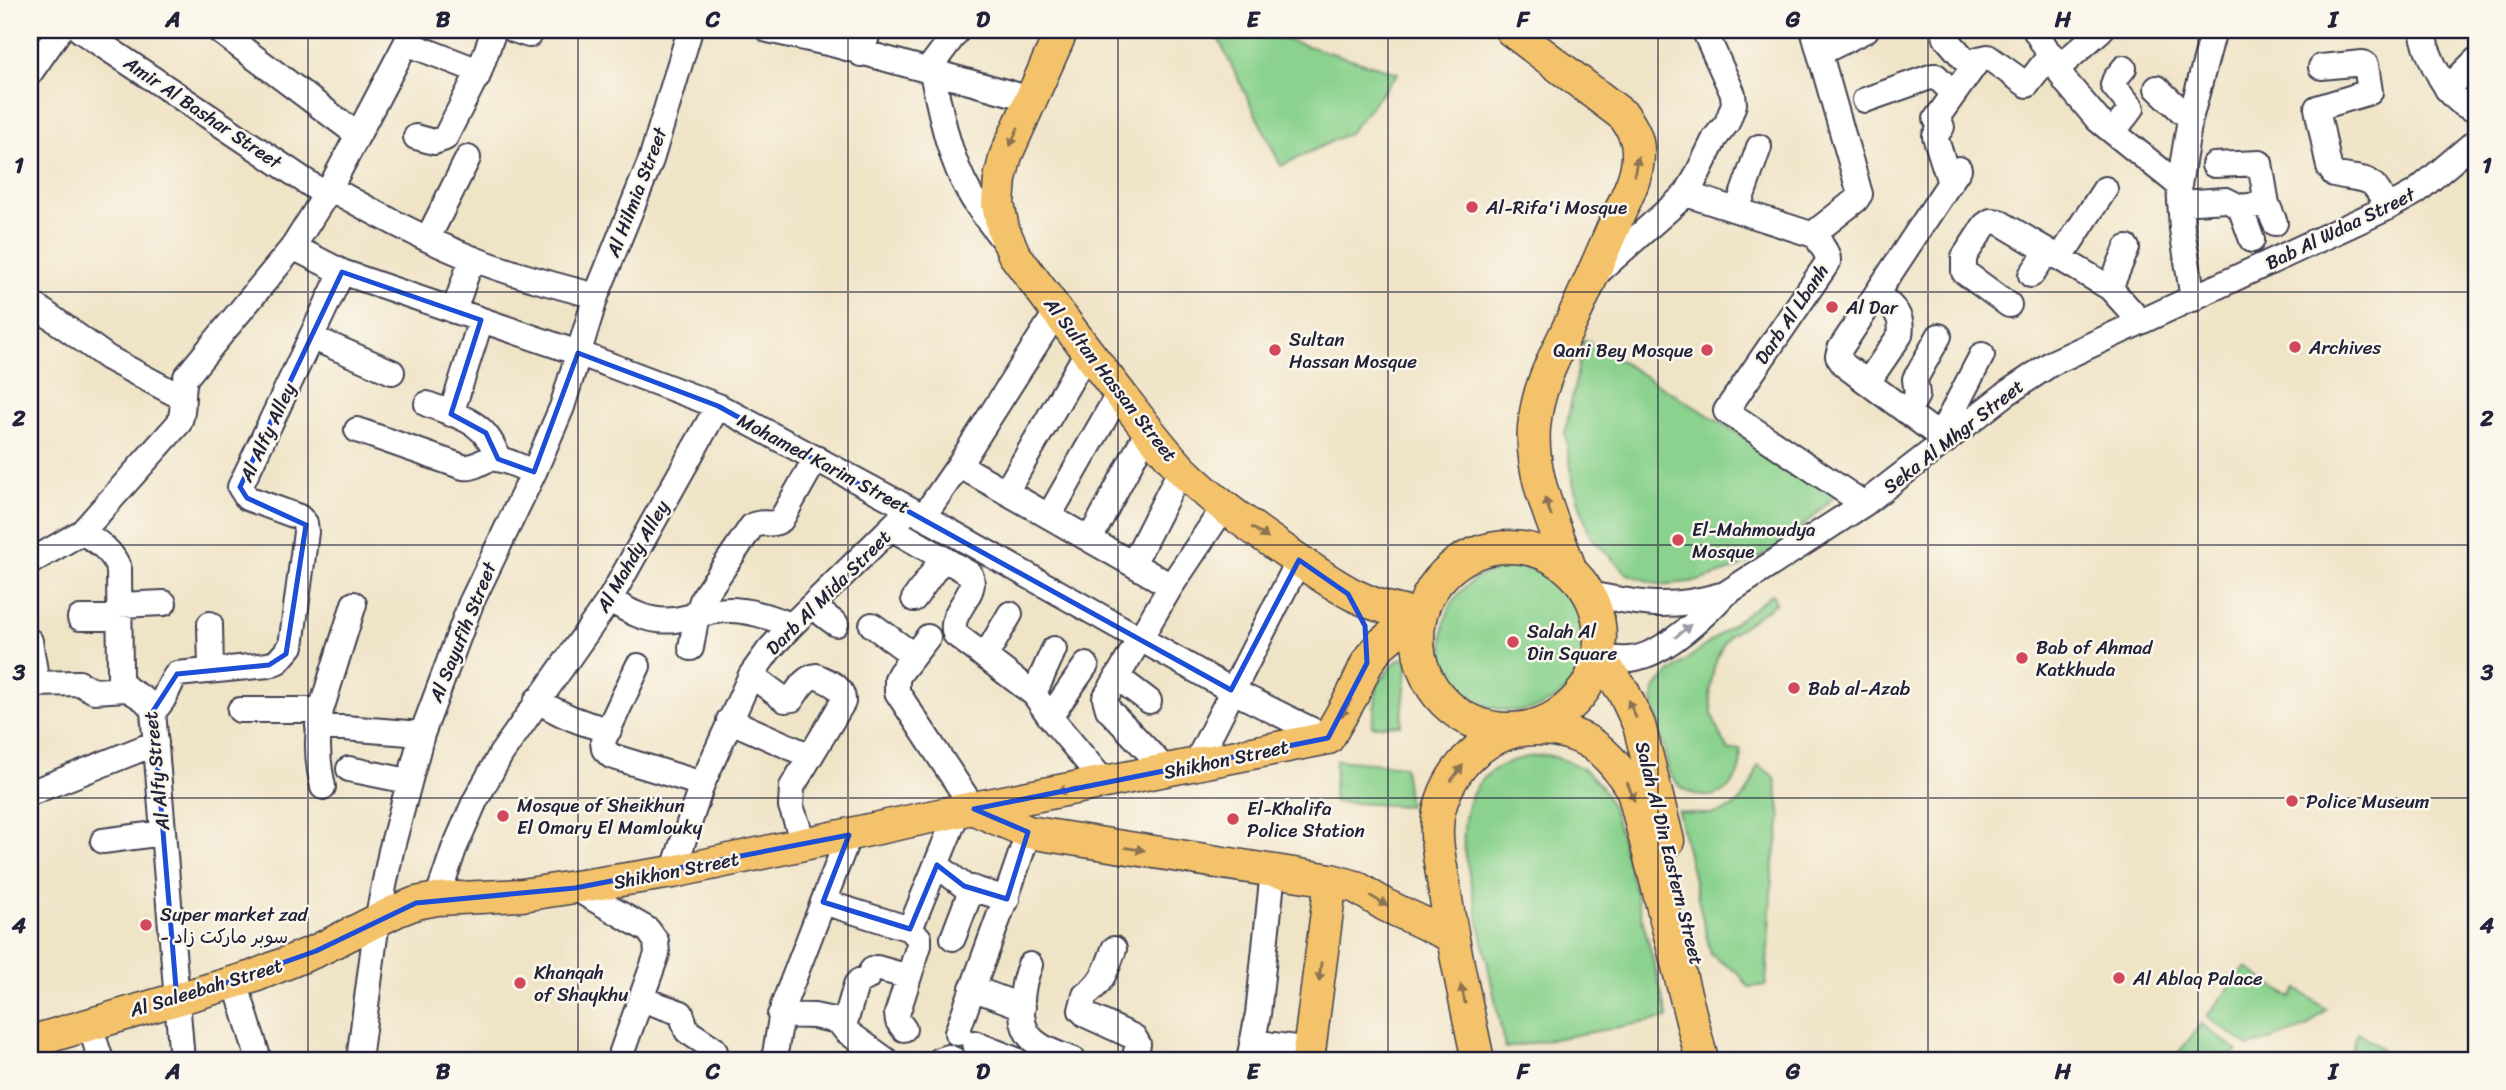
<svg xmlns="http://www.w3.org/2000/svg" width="2506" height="1090" font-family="Sriracha,'Playpen Sans Arabic',sans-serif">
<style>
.green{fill:#8ad28d;stroke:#567a64;stroke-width:2}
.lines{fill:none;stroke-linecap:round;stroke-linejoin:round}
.minor-casing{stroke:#413f50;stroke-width:28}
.major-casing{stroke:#413f50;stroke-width:35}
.minor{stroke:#fff;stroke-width:24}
.major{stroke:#f3c26a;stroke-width:32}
.oneway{fill:#8a7252}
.oneway2{fill:#9c9ca7}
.marked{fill:none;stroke:#1d4ed8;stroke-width:5;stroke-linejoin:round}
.grid{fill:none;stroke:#22223b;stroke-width:2;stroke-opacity:0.55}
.poi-dot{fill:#d1495b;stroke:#fbf7ec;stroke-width:2.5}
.labels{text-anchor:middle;stroke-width:5;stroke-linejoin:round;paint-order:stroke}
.street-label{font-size:19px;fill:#22223b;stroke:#fbf7ec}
.poi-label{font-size:19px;fill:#22223b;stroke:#fbf7ec;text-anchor:start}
.neatline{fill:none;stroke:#22223b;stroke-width:2.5}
.grid-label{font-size:23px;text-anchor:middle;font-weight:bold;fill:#22223b}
</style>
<rect width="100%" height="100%" fill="#fbf7ec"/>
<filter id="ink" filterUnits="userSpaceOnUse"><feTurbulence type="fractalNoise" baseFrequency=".0143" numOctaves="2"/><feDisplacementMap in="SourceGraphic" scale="14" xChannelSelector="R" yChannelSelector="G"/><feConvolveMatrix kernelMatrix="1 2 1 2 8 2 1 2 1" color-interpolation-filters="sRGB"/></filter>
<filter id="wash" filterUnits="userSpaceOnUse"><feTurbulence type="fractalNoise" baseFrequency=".00686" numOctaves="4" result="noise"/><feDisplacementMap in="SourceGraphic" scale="28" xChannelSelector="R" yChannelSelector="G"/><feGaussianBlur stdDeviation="1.57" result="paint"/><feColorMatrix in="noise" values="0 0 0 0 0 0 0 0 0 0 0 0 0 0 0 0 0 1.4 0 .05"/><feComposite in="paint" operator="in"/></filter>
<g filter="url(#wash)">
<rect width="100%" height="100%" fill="#f0e4c7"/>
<!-- green -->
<path class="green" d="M1214,30H1254L1398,73L1349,133L1281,166Z
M1584,339L1837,494L1782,546L1735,569L1698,581L1660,585L1627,574L1590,536L1574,486L1565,433Z
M1443 639a72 72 0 1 1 144 0a72 72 0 1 1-144 0Z
M1772,594L1776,603L1729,636C1711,660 1705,697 1716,726C1719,735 1725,743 1729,751L1740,749C1747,798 1693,814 1669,772L1653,699L1654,689L1667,675Z
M1400,658L1408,661L1401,725L1372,726L1378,682Z
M1547,755C1587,765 1602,779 1616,818L1668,1018L1505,1048L1464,849C1460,789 1487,758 1547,755Z
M1336,760L1404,766L1409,806L1333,802Z
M1758,765L1775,777L1781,818L1772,875L1766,985L1749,987L1738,973L1711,955L1678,811C1722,820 1746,811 1758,765Z
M2246,967L2291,998L2297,989L2326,1009L2307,1027L2249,1047L2207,1016Z
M2201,1024L2238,1051L2221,1060H2173Z
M2358,1032L2381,1048L2382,1053L2378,1060H2348Z"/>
</g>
<g filter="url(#ink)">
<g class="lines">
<defs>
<path id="minor" d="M80,30L326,195
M218,30L358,135
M514,30L529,35
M768,30L832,44L1031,99
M1813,30L1860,194L1856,200L1818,230C1815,244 1829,249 1828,262L1726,411L1864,504
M1944,30L1946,38L1972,68
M2035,30L2066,82L2098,120L2179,185
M2422,30C2426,54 2449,107 2476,109
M406,43L471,68L477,75L445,138L434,142L416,137
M1820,53L1866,30
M861,54L869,30
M2321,67L2363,63L2366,65L2370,92L2317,108L2329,167L2334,174C2367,182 2371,172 2387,208
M2058,68L2101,30
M927,71L958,30
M30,73L60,30
M932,73C941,113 948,155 969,192C978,209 991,224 1003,240
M477,78L494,30
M2157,88L2190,119
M2447,89L2476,60
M1865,100L1933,76H1936L1954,94
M2113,132L2132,108L2113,85L2115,79L2124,68
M2214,165L2260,163L2267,204L2275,223
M1950,183L1935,136L1942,127L1936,119L1979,59L1988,57L2027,85L2051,54
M330,188C376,214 423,239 471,258C512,274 554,285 596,296
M1686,194L1817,236
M2180,203L2226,200L2240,207L2267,204
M2240,207L2252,240
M1737,210L1759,147
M428,238L468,158
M293,247L342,272L578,353L718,406L910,509L1231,690L1328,738
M2060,258L2105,189
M1596,274L1686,194L1695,179L1715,138L1727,123L1734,104L1733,94L1704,30
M2031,275L2048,251
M2110,288L2127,248
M2193,299L2182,229L2179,185L2190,119L2214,30
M30,302L108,358L181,397
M2009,305L1964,272V257L1985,225L1991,221L1999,222L2110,288L2141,322
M454,311L472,258
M311,337L392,372
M1868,382L1900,335C1904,314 1891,306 1877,293
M427,404C460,417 487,421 498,459
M1908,412L1917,395L1915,379L1939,336
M451,414L481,320
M357,430L463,467C474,469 479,462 490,459C503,457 521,468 534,472
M1940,436L1982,355
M1946,441L1844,365L1838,356L1840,349L1959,169
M959,465L1171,586
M1006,492L1087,352
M1049,516L1119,393
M923,517L959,465L1057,311
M891,528L970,574C980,595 947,611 955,634L1034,694L1050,717L1105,783
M82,532C99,543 112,550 119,569L120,678C127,696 144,692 153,711L182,1060
M1090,539L1148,430
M30,562L82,532L179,423C186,408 180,392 186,377L293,247L330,188L413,30
M1133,564L1181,469
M1589,594C1641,604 1669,610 1721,595
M610,599C630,613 650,623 675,620C693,617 710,610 729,610C751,610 772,618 792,625
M914,599L943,558
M119,605L164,603
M812,606L836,624
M80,618H119
M210,624L211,670
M872,625L913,655
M928,637L900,673L897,679V692L974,809
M30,641L37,684
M691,648L697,614L703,598L752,526C762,520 771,527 781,520L816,458
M1598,656C1611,659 1623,661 1636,658C1666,652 1704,616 1725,594L1864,504L2007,393L2052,363L2387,208L2416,192L2476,141
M985,657L1010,614
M638,666L603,741L604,749L611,756L702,784
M751,675L785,700L792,699C799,689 804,678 816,676C828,682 844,686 843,702L792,787L791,806L804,844
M1117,677L1149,701
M30,684L79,683L94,691L126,689
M1034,694L1054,649
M537,700C560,715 582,724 609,730
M240,710H321
M153,711C167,700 167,686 177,674L269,665L278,661L291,646L306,532L305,523L299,517L247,498L240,487L342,272
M1050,717L1086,665
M729,720L810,756
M318,726L422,734
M1195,765L1299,560
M349,769L408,781
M1167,771L1108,709L1105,698L1171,586L1224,507
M323,787C317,761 316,737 321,710L354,604
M30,793L156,743
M103,841L163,833
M937,865L964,886L1007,899
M673,872L702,784L751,675L769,650L792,625L910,509
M575,888L648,930L656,941L657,954L619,1060
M437,899L454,849L475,801L501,754L610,599L718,406
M823,902L910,929L958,811
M953,938L972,888
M1114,949C1107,968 1103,983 1085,995L1081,1010L1086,1015L1134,1037L1138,1044L1134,1060
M1030,965C1022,984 1015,1024 1033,1040C1044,1050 1060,1055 1074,1060
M235,982L259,1060
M972,988L1023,1007
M641,999L681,1013L687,1031L714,1049L718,1060
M780,1015L814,1016L838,1021L846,1031L886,1060
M89,1023L101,1060
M844,1026L856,985L859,981L867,978L872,970L877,968L909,977
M904,1029L898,1021L897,1014L919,945V938L910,929
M957,1033C980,965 1007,900 1028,832
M1253,1042L1310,1050
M974,1043L1016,1060
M359,1060L377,921L391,851L422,734L471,603L534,472L562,407L596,296L651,160L690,30
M774,1060L783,1006L849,835
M939,1060L948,1057L955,1060
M1249,1060L1258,1014L1273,871"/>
<path id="major" d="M1062,30L1006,155L1000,179L998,204L1003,229L1014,254C1050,302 1085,349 1121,395C1140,420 1160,447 1182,470C1215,503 1254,529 1291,555C1336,586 1365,608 1420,615
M1511,30L1624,116C1633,129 1639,140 1638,155C1638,178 1624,201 1616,221C1602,253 1588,286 1573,318C1556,354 1537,387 1534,428C1530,477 1555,526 1571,571
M1418 638a91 91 0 1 1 182 0a91 91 0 1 1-182 0Z
M1598,656L1623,691L1639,725L1668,841
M974,809L1028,832L1331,880L1356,887L1385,905L1451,936
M30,1042L252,977L316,951L396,911L416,903L437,899L522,895L673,872L958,811L1328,738L1353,694L1367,663L1380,645L1397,631L1419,623
M1308,1060L1331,880
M1478,1060C1466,1003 1453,946 1444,887C1442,869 1436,848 1437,829C1438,778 1482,729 1535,729C1584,729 1609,751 1633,791L1702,1060"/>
</defs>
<!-- minor casing -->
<use href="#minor" class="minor-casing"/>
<!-- major casing -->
<use href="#major" class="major-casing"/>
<!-- minor -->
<use href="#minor" class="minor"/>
<!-- major -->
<use href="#major" class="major"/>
</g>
<!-- one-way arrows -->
<defs><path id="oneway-solid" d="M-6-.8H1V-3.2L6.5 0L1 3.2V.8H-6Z" transform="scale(1.75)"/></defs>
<g class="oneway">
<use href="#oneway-solid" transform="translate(1014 137) rotate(114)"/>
<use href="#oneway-solid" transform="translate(1636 166) rotate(-78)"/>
<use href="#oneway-solid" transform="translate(1548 507) rotate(-110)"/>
<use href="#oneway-solid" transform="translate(1260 533) rotate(35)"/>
<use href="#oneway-solid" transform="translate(1346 708) rotate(120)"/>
<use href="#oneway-solid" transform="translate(1632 709) rotate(-115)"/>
<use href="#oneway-solid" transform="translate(1457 773) rotate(-53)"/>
<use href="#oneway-solid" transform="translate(1067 790) rotate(169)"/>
<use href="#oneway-solid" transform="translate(1631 792) rotate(68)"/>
<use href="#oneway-solid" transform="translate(1135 849) rotate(9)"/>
<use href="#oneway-solid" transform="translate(1379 901) rotate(31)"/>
<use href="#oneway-solid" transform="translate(1320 972) rotate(97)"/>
<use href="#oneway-solid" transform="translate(1463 994) rotate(-103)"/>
</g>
<use class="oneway2" href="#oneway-solid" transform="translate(1683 631) rotate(-39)"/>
</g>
<!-- marked area -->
<path class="marked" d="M342,272L481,320L451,414L486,433L498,459L534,472L578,353L718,406L1231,690L1299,560L1348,594L1365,626L1367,663L1328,738L974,809L1028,832L1007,899L964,886L937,865L910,929L823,902L849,835L575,888L416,903L316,951L177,1000L153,711L177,674L269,665L286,654L306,525L247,498L240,487Z"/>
<!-- grid -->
<path class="grid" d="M308,30V1060M578,30V1060M848,30V1060M1118,30V1060M1388,30V1060M1658,30V1060M1928,30V1060M2198,30V1060M30,292H2476M30,545H2476M30,798H2476"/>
<!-- markers -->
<g class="poi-dot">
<circle cx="1472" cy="207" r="7"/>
<circle cx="1832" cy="307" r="7"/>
<circle cx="2295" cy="347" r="7"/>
<circle cx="1275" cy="350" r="7"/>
<circle cx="1707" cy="350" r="7"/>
<circle cx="1678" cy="540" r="7"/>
<circle cx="1513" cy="642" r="7"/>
<circle cx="2022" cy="658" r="7"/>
<circle cx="1794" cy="688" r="7"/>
<circle cx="2292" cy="801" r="7"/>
<circle cx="503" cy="816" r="7"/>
<circle cx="1233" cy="819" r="7"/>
<circle cx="146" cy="925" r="7"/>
<circle cx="2119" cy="978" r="7"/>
<circle cx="520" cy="983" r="7"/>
</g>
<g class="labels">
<!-- street labels -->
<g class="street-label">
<text transform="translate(203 112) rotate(34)" y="7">Amir Al Bashar Street</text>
<text transform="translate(636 192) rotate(-69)" y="7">Al Hilmia Street</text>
<text transform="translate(2340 228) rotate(-26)" y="7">Bab Al Wdaa Street</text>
<text transform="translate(1791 314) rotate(-56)" y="7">Darb Al Lbanh</text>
<text transform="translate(1111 379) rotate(52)" y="7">Al Sultan Hassan Street</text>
<text transform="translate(267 432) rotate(-65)" y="7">Al Alfy Alley</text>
<text transform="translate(1953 436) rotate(-38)" y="7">Seka Al Mhgr Street</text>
<text transform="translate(824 463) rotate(28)" y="7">Mohamed Karim Street</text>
<text transform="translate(632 556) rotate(-60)" y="7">Al Mahdy Alley</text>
<text transform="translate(828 592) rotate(-45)" y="7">Darb Al Mida Street</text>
<text transform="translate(462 632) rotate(-68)" y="7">Al Sayufih Street</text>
<text transform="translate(1226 759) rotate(-12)" y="7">Shikhon Street</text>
<text transform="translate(156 771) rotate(-96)" y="7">Al Alfy Street</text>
<text transform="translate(1670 853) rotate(76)" y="7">Salah Al Din Eastern Street</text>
<text transform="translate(676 870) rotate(-11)" y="7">Shikhon Street</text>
<text transform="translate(206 987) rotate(-17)" y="7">Al Saleebah Street</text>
</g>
<!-- poi labels -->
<g class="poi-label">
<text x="1486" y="214">Al-Rifa'i Mosque</text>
<text x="1846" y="314">Al Dar</text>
<text x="1289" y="346">Sultan<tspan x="1289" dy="22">Hassan Mosque</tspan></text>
<text x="2309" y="354">Archives</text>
<text x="1693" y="357" text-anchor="end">Qani Bey Mosque</text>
<text x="1692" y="536">El-Mahmoudya<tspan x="1692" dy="22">Mosque</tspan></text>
<text x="1527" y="638">Salah Al<tspan x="1527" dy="22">Din Square</tspan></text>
<text x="2036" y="654">Bab of Ahmad<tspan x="2036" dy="22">Katkhuda</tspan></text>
<text x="1808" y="695">Bab al-Azab</text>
<text x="2306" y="808">Police Museum</text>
<text x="517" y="812">Mosque of Sheikhun<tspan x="517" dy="22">El Omary El Mamlouky</tspan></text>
<text x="1247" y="815">El-Khalifa<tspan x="1247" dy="22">Police Station</tspan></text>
<text x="160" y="921">Super market zad<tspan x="160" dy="22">- سوبر ماركت زاد</tspan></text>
<text x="534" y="979">Khanqah<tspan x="534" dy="22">of Shaykhu</tspan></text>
<text x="2133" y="985">Al Ablaq Palace</text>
</g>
</g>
<!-- margin -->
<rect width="2506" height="1090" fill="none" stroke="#fbf7ec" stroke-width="77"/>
<rect x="38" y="38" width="2430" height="1014" class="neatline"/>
<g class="grid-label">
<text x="173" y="27">A</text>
<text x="443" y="27">B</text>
<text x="713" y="27">C</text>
<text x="983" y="27">D</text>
<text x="1253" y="27">E</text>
<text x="1523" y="27">F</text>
<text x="1793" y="27">G</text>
<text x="2063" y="27">H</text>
<text x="2333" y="27">I</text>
<text x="19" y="173">1</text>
<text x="2487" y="173">1</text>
<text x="19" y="426">2</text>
<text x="2487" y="426">2</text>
<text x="19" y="680">3</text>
<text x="2487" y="680">3</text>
<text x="19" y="933">4</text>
<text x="2487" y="933">4</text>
<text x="173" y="1079">A</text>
<text x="443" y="1079">B</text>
<text x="713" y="1079">C</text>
<text x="983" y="1079">D</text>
<text x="1253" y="1079">E</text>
<text x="1523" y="1079">F</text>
<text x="1793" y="1079">G</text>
<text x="2063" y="1079">H</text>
<text x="2333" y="1079">I</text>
</g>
</svg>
